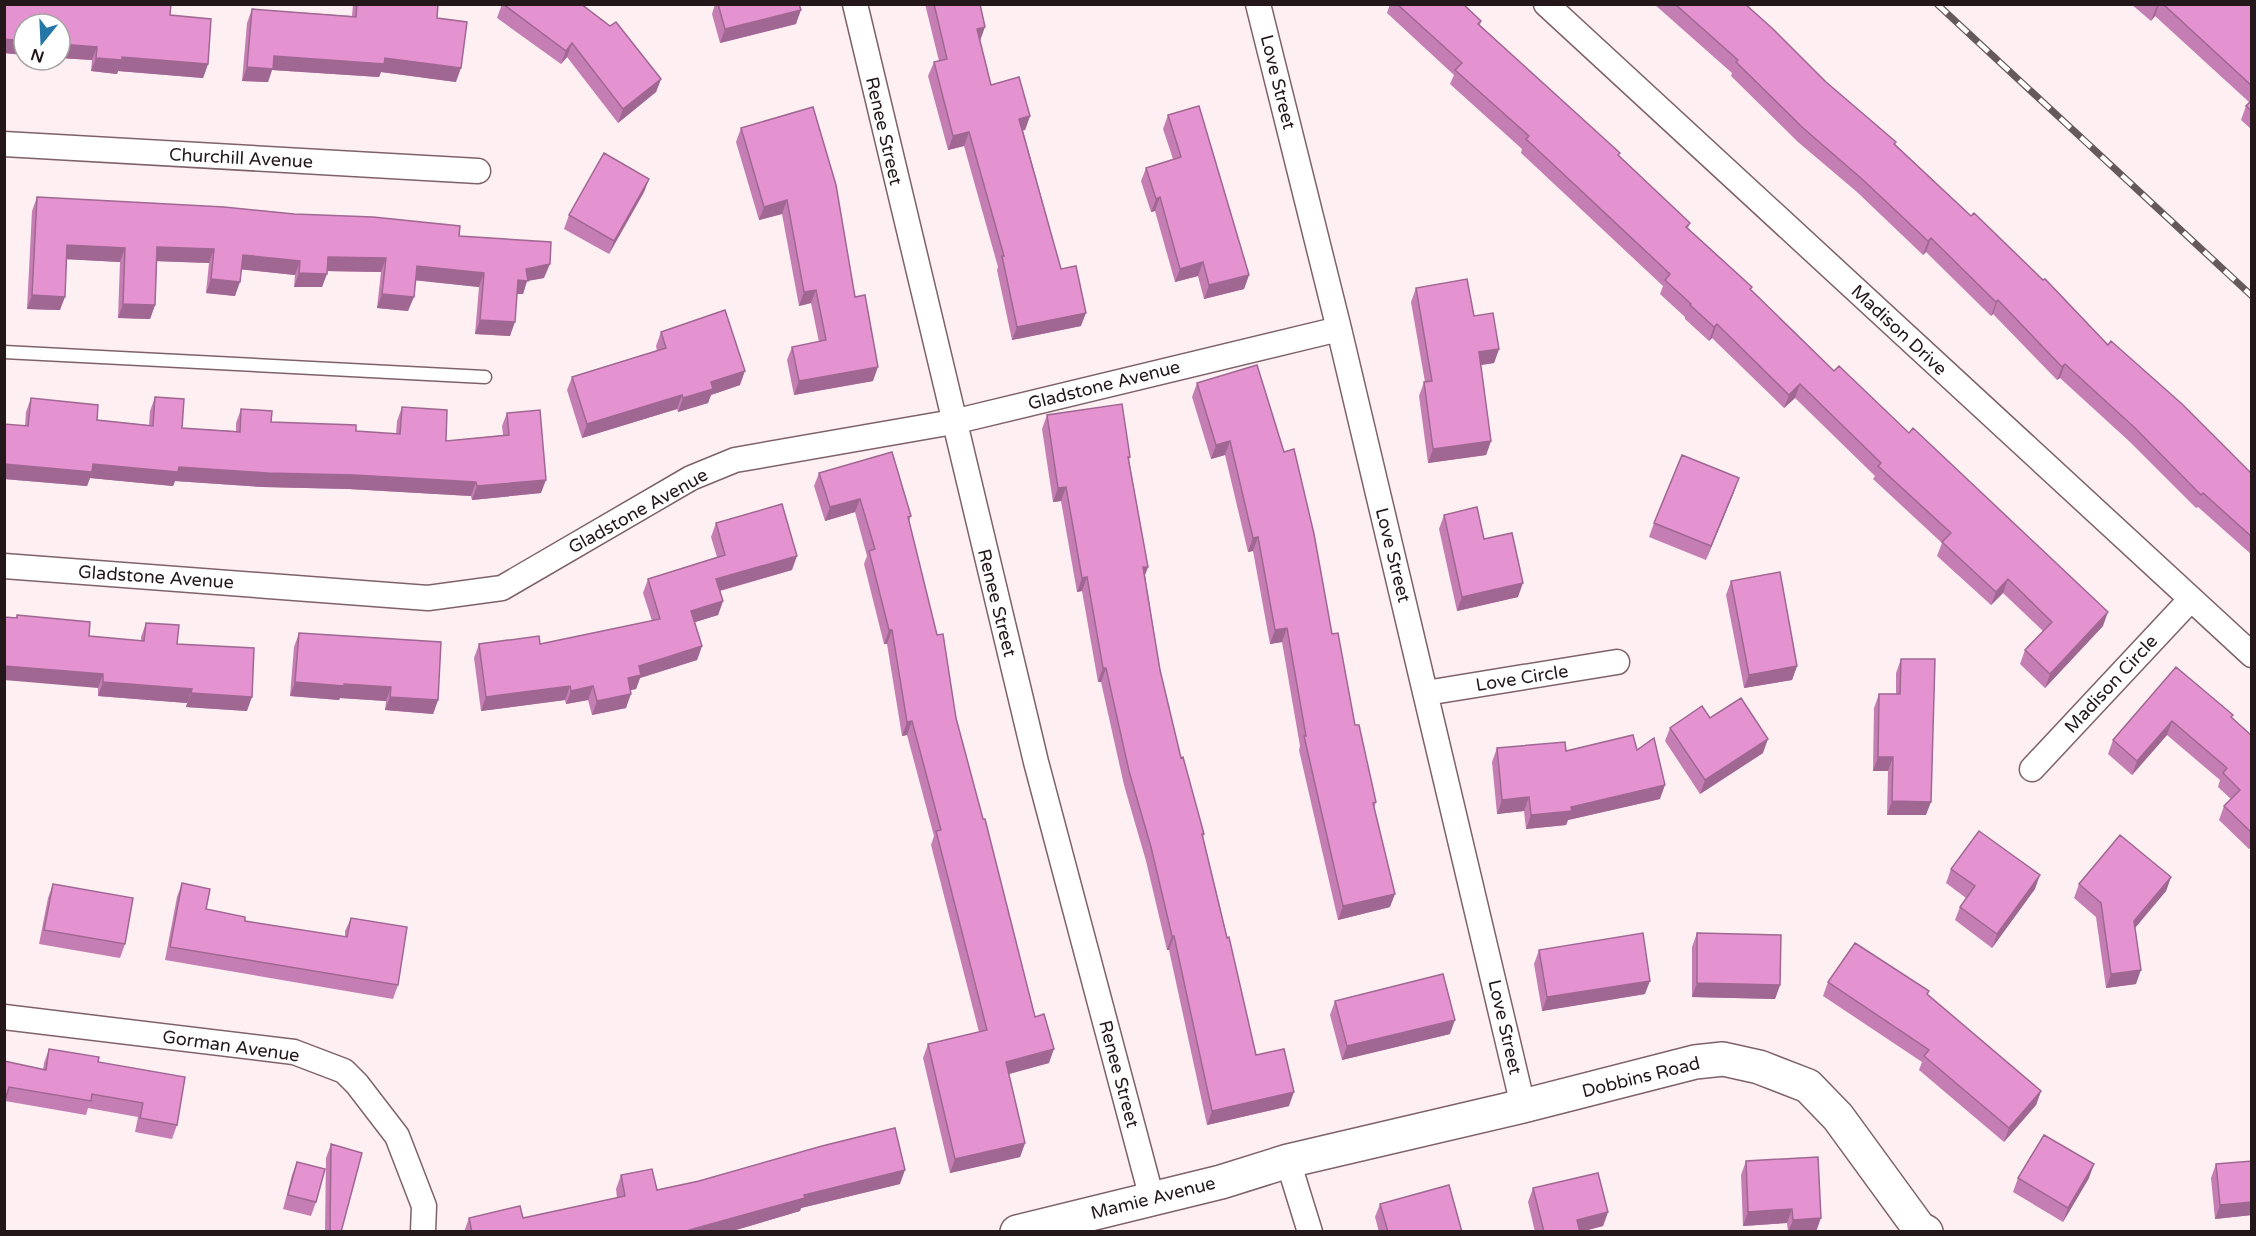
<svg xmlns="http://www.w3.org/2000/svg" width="2256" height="1236" font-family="'Varela Round',sans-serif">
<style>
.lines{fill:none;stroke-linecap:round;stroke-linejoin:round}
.lane-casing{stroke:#7f6269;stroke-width:15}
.street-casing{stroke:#7f6269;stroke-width:27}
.secondary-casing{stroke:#7f6269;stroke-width:36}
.lane{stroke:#fff;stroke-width:12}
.street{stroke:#fff;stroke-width:24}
.secondary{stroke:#fff;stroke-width:33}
.rail-casing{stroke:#66595c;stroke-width:7}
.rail{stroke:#fff;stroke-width:4.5;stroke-dasharray:14;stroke-linecap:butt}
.wall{fill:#c57eb3}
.shaded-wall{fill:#a06792}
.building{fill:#e593d0;stroke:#a06792;stroke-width:1.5}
.labels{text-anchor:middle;stroke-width:5;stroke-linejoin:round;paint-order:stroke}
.street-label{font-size:18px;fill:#23171a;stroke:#fff}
</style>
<rect width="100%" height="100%" fill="#fdeff2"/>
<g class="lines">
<defs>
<path id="lane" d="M4,352L485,377"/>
<path id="street" d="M855,4L1036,762L1152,1199
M1258,4L1339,329L1523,1106
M1546,4L2252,655
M4,144L478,171
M4,566L428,598L502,588L691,478L735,460L953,422L1339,329
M1426,693L1617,662
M2032,769L2191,599
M4,1017L294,1052L344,1071L357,1084L397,1136L424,1206L423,1232
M1288,1161L1310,1232"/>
<path id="secondary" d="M1017,1232L1221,1182L1288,1161L1523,1106L1695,1062L1723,1059L1759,1067L1808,1086L1838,1117L1919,1228L1926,1232"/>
</defs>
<!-- lane casing -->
<use href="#lane" class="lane-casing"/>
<!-- street casing -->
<use href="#street" class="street-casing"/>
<!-- secondary casing -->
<use href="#secondary" class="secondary-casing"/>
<!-- lane -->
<use href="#lane" class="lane"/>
<!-- street -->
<use href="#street" class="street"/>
<!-- secondary -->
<use href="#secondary" class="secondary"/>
<defs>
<path id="rail" d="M1937,4L2252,296"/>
</defs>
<!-- rail casing -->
<use href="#rail" class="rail-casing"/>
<!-- rail -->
<use href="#rail" class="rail"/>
</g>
<!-- wall -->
<path class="wall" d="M4,4L170,15L208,64L203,78L118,71L117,74L91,71L92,60L60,58V24L24,55L4,53Z
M353,4H438L437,18L456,82L381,72L379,77L272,70L268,82L242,81L247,23L252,9L352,16Z
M502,4L661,79L656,92L618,123L567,57L561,64L497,18Z
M715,4H799L796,24L720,43L712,14Z
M925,4H980V41L991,85L1030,116L1025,130H1023L1061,269L1081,326L1012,340L997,270L998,267L964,146L948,150L928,76L934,62L939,61Z
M1390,4H1463L1481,21L1480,25L1690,223L1688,228L1752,287L1751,290L1834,371L2103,626L2045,688L2020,664L2025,650L2043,631L2003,593L1991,605L1937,556L1942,543L1873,479L1875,476L1795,398L1784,408L1712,338L1709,341L1685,319V317L1660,294L1663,286L1521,153L1522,149L1450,84L1454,75L1387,13Z
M1654,4H1745L1826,82L1896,142L1895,144L2108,345L2252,474V555L2198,507L2196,508L2130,442L2060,378L2057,380L1993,314L1991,316L1926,252L1923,255L1857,192L1798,142L1731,76L1732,73Z
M2131,4H2250L2252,6V130L2241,120L2246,106L2249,102L2155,16L2151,21Z
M1168,115L1249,275L1244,289L1204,299L1198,276L1175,282L1155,211L1151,212L1141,181L1146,168L1173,159L1163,129Z
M741,128L855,297L873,381L794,395L787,360L792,347L819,342L811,303L799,306L782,214L759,220L736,142Z
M649,179L644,192L609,254L564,229L569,215Z
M37,197L459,236L544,278L527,281L523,294H517L510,336L475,334L479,287L415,280L408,311L377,308L381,272L327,271L322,287H294L295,275L241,269L235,296L206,293L209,263L157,261L155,305L150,319L118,318L120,262L67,259L60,310L27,309L32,211Z
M1416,288L1474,316L1499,349L1494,363L1481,365L1491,441L1486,455L1428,463L1419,396L1424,382H1425L1411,302Z
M661,332L740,385L711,395L708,403L678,412L677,409L582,438L567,390L572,377L657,351L656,346Z
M1257,365L1332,634L1355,725L1376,802L1374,808L1390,907L1338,920L1299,750L1300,746L1282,642L1270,644L1253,551L1248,552L1225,455L1211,459L1192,397L1197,383Z
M155,397L182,428L236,431V423L241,409L271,422L356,431L396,434L397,421L402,407L446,441L503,435L502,426L507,413L541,493L472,500L471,496L349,489L263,487L175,481L173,486L90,478L87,486L4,479V424L25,426L26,412L31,398L97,420L149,425L150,411Z
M1047,415L1130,457L1129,460L1148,567L1145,575L1160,670L1181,758L1204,834L1203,837L1256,1055L1289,1106L1207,1125L1169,950H1167L1146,861L1124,785L1101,682H1098L1082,591L1077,592L1061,501L1053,502L1042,429Z
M819,473L911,516L909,521L956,718L1035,1017L1049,1063L1009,1074L1025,1143L1020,1157L950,1173L923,1058L928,1044L979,1032L931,845L934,836L907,735L902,736L887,644H884L864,564L867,556L855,512L825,521L814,486Z
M1734,492L1706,560L1649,537L1654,523Z
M1444,515L1484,539L1518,597L1457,611L1439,529Z
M716,523L792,570L720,591L723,601L718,615L695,622L702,646L697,660L640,678L636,689L630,690L626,708L592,715L588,700L566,704L565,700L481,711L474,658L479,644H540L652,621L643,593L648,579L717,557L711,537Z
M1731,581L1797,666L1792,680L1744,688L1726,595Z
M17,615L89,636L141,641V637L146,623L177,644L247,711L186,707L187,703L98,696V688L16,618Z
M299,633L438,700L433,714L385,710L386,701L340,698L339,700L290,696L294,647Z
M1901,659L1926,815H1887L1888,771H1873L1874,708L1879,694H1896V673Z
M2176,667L2252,736V847L2249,849L2219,820L2224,806L2231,799L2218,787L2220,780L2167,735L2132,775L2108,754L2113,740Z
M1710,718L1763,753L1700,794L1665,741L1670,728Z
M1497,748L1566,751L1637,750L1660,799L1568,820L1566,825L1526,829L1524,811L1497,814L1492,762Z
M1951,869L2035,889L1992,948L1955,920L1960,907L1966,898L1946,883Z
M2171,877L2166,891L2135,928L2136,984L2106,988L2096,917L2074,898L2079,884Z
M182,883L206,909L245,921L345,937V931L351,918L398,985L393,999L165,960L177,897Z
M53,884L125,944L120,958L39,944L48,898Z
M1697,933L1780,985L1775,999L1692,997V947Z
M1539,950L1645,994L1542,1011L1534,964Z
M1828,982L1929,991L1927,995L2041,1091L2036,1105L2004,1142L1919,1070L1922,1062L1823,996Z
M1335,1001L1450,1034L1342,1060L1330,1015Z
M49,1049L98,1062L177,1125L172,1139L135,1132L138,1117L88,1108L86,1115L5,1101L4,1102V1061L43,1070L44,1063Z
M331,1144L341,1232H325L326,1158Z
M1746,1161L1816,1232H1788L1787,1223L1743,1226L1741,1175Z
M2252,1161V1215L2215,1219L2211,1178L2216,1164Z
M297,1162L316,1202L311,1216L283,1209L292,1175Z
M621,1175L657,1190L900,1184L801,1208L800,1211L729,1232H464L469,1218H523L617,1198L616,1189Z
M2018,1178H2089L2063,1222L2013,1192Z
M1533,1188L1608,1212L1603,1226L1580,1232H1535L1528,1202Z
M1380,1204L1462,1232H1379L1375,1217Z"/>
<!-- shaded-wall -->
<path class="shaded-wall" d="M2158,4H2159L2155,16L2151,21L2156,8Z
M801,10L796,24L720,43L725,29Z
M985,27L980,41L972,43L977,29Z
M4,39L24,41V55L4,53Z
M572,43L567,57L561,64L566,51Z
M60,44L97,47L92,60L60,58Z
M274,56L385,58L461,68L456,82L381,72L379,77L272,70L268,82L242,81L247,67Z
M122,57L208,64L203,78L118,71L117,74L91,71L96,58Z
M661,79L656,92L618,123L623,109Z
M1030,116L1025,130L1014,133L1019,119Z
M969,132L964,146L948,150L953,136Z
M649,179L644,192L609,254L614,241Z
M1160,197L1155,211L1151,212L1156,199Z
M787,200L782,214L759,220L764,207Z
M1931,238L1926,252L1923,255L1928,241Z
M67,245L125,248L120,262L62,259Z
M157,247L214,249L209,263L152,261Z
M243,255L300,261L295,275L238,269Z
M328,257L386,258L381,272L323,271Z
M1203,262L1198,276L1175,282L1180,269Z
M550,264L544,278L527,281L523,294H513L518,280L526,269Z
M417,266L484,273L479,287L412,280Z
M299,273L327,274L322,287H294Z
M1249,275L1244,289L1204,299L1209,285Z
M211,279L240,282L235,296L206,293Z
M816,290L811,303L799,306L804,292Z
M382,294L414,297L408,311L377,308Z
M32,295L65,297L60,310L27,309Z
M1998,300L1993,314L1991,316L1996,302Z
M123,304L155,305L150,319L118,318Z
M1086,313L1081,326L1012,340L1017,327Z
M480,320L515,322L510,336L475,334Z
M1717,324L1712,338L1709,341L1714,327Z
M1499,349L1494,363L1474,366L1479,352Z
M2065,364L2060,378L2057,380L2062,367Z
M878,367L873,381L794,395L799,381Z
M745,371L740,385L711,395L708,403L678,412L683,398L711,382Z
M1800,384L1795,398L1784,408L1789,395Z
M682,395L677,409L582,438L587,424Z
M1230,441L1225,455L1211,459L1216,445Z
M1491,441L1486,455L1428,463L1433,449Z
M4,464H93L179,467L354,475L476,482L471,496L349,489L263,487L175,481L173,486L90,478L87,486L4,479Z
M1739,478L1734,492L1706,560L1711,546Z
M546,480L541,493L472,500L477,486Z
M1066,487L1061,501L1053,502L1058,488Z
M860,499L855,512L825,521L830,507Z
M1258,537L1253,551L1248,552L1253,538Z
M797,556L792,570L711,593L716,579Z
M1143,567H1148L1143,580Z
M1087,577L1082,591L1077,592L1082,578Z
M2008,579L2003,593L1991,605L1996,592Z
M1523,583L1518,597L1457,611L1462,597Z
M723,601L718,615L686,625L691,611Z
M2108,612L2103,626L2045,688L2050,674Z
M1287,628L1282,642L1270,644L1275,630Z
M889,630H892L887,644H884Z
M702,646L697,660L640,678L636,689L623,692L628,678L639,666Z
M4,666L103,674L98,688L4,680Z
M1797,666L1792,680L1744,688L1749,675Z
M1103,668H1106L1101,682H1098Z
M103,682L192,689L187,703L98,696Z
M295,682L344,684L391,687L386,701L340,698L339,700L290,696Z
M570,686L565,700L481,711L486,697Z
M593,686L588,700L566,704L571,691Z
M191,693L252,697L247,711L186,707Z
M631,694L626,708L592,715L597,701Z
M390,697L438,700L433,714L385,710Z
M912,721L907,735L902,736L907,722Z
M2172,721L2167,735L2132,775L2137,761Z
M1768,739L1763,753L1700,794L1705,780Z
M1878,757H1893L1888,771H1873Z
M1665,785L1660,799L1568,820L1566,825L1526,829L1531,815L1571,807Z
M1529,797L1524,811L1497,814L1502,800Z
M1892,801L1931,802L1926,815H1887Z
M2040,875L2035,889L1992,948L1997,934Z
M2171,877L2166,891L2129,935L2134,921Z
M1395,894L1390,907L1338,920L1343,906Z
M1172,936H1174L1169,950H1167Z
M2141,970L2136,984L2106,988L2111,974Z
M1650,981L1645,994L1542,1011L1547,997Z
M1697,983L1780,985L1775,999L1692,997Z
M1455,1020L1450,1034L1342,1060L1347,1046Z
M1054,1049L1049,1063L1001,1076L1006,1062Z
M2041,1091L2036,1105L2004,1142L2009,1128Z
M1294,1092L1289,1106L1207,1125L1212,1111Z
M1025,1143L1020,1157L950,1173L955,1159Z
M2094,1164L2089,1178L2063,1222L2068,1208Z
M905,1170L900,1184L801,1208L800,1211L729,1232H689V1230L804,1195Z
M2252,1202V1215L2215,1219L2220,1205Z
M1792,1209L1787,1223L1743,1226L1748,1212Z
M1608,1212L1603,1226L1580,1232L1577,1220Z
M1821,1218L1816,1232H1788L1793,1220Z"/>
<!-- building -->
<path class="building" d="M4,4H171L170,15L211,19L208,64L122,57V60L96,58L97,47L60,44V24H24V41L4,39Z
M357,4H438L437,18L467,22L461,68L385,58L384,64L274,56L273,69L247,67L252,9L356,17Z
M503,4H581L610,26L616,22L661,79L623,109L572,43L566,51Z
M718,4H799L801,10L725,29Z
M934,4H980L985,27L977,29L991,85L1019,77L1030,116L1019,119L1061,269L1076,266L1086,313L1017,327L1002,256H1004L969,132L953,136L934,62L947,59Z
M1397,4H1463L1481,21L1478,24L1620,153L1618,155L1690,223L1686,227L1752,287L1750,289L1834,371L1839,366L1909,433L1913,428L2108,612L2050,674L2025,650L2052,622L2008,579L1996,592L1942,542L1951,533L1878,466L1881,463L1800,384L1789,395L1717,324L1714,327L1690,305L1691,304L1665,280L1670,274L1526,139L1529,136L1455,70L1462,63Z
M1675,4H1745L1773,29L1826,82L1896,142L1894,144L1971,216L1974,213L2043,280L2045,279L2108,345L2111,341L2182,404L2252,474V537L2203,493L2201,495L2135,428L2065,364L2062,367L1998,300L1996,302L1931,238L1928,241L1862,179L1803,128L1736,62L1738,60Z
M2163,4H2250L2252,6V86Z
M2252,100V111L2246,106Z
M1199,106L1249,275L1209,285L1203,262L1180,269L1160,197L1156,199L1146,168L1181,157L1168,115Z
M813,107L836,185L855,297L865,295L878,367L799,381L792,347L826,340L816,290L804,292L787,200L764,207L741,128Z
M604,153L649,179L614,241L569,215Z
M37,197L224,207L294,214L373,217L460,226L459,236L551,242L550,264L526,269L528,281L518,280L515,322L480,320L484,273L417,266L414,297L382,294L386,258L328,257L327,274L299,273L300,261L243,255L240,282L211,279L214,249L157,247L155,305L123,304L125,248L67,245L65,297L32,295Z
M1467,279L1474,316L1493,313L1499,349L1479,352L1491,441L1433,449L1424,382L1432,381L1416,288Z
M725,310L745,371L711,382L713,389L683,398L682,395L587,424L572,377L666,348L661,332Z
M1257,365L1284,452L1294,449L1314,534L1332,634L1338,633L1355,725H1359L1376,802L1373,803L1395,894L1343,906L1304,736H1306L1287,628L1275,630L1258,537L1253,538L1230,441L1216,445L1197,383Z
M155,397L184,399L182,428L240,432L241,409L272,411L271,422L356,425V431L400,434L402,407L447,410L446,441L509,435L507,413L540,410L546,480L477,486L476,482L354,475L268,473L179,467L178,472L93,464L92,472L4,464V424L28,426L31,398L98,405L97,420L153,426Z
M1122,404L1130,457H1128L1148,567H1143L1160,670L1181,758L1183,757L1204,834H1202L1227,938L1229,937L1256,1055L1284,1049L1294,1092L1212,1111L1174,936H1172L1151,847L1129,771L1106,668H1103L1087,577L1082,578L1066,487L1058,488L1047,415Z
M892,452L911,516L908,517L937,635L943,634L956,718L983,819H985L1035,1017L1044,1014L1054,1049L1006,1062L1025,1143L955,1159L928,1044L987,1030L936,831L941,830L912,721L907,722L892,630H889L869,551L875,549L860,499L830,507L819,473Z
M1682,455L1739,478L1711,546L1654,523Z
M782,504L797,556L716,579L723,601L691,611L702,646L639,666L641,675L628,678L631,694L597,701L593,686L571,691L570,686L486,697L479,644L539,636L540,644L660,619L648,579L725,555L716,523Z
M1477,507L1484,539L1512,533L1523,583L1462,597L1444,515Z
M1780,572L1797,666L1749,675L1731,581Z
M17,615L90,622L89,636L144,641L146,623L179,625L177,644L254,648L252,697L191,693L192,689L103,682V674L4,666V617L17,618Z
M299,633L441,642L438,700L390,697L391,687L344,684V686L295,682Z
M1901,659H1935L1931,802L1892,801L1893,757H1878L1879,694H1900Z
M2176,667L2233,715L2231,717L2252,736V833L2224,806L2240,790L2223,773L2227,768L2172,721L2137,761L2113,740Z
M1741,698L1768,739L1705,780L1670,728L1702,706L1710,718Z
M1633,735L1637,750L1654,738L1665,785L1571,807L1572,811L1531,815L1529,797L1502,800L1497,748L1565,742L1566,751Z
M1979,831L2040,875L1997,934L1960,907L1975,886L1951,869Z
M2120,835L2171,877L2134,921L2141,970L2111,974L2101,903L2079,884Z
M182,883L210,889L206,909L245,917V921L347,937L351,918L407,927L398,985L170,947Z
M53,884L133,898L125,944L44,930Z
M1643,933L1650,981L1547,997L1539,950Z
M1697,933L1781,935L1780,985L1697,983Z
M1855,943L1929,991L1927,994L2041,1091L2009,1128L1924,1056L1929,1050L1828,982Z
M1443,974L1455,1020L1347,1046L1335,1001Z
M49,1049L99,1057L98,1062L185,1077L177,1125L140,1118L143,1103L92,1094L91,1101L9,1087L6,1097L4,1096V1061L46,1070Z
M895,1128L905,1170L804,1195L805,1198L689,1230V1232H472L469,1218L520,1206L523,1218L625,1196L621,1175L652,1169L657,1190L699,1181L822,1146Z
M2044,1135L2094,1164L2068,1208L2018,1178Z
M331,1144L362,1153L341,1232H330Z
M1818,1157L1821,1218L1793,1220L1792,1209L1748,1212L1746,1161Z
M2252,1161V1202L2220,1205L2216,1164Z
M297,1162L325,1169L316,1202L288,1195Z
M1598,1173L1608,1212L1577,1220L1580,1232H1544L1533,1188Z
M1449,1185L1462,1232H1388L1380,1204Z"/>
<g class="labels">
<!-- street labels -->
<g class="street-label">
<text transform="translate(1278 82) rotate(76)" y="6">Love Street</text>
<text transform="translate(884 131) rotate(77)" y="6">Renee Street</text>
<text transform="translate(241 158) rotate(3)" y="6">Churchill Avenue</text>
<text transform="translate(1899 330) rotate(43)" y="6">Madison Drive</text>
<text transform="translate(1104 385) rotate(-14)" y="6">Gladstone Avenue</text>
<text transform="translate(638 511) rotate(-29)" y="6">Gladstone Avenue</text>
<text transform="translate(1393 555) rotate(76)" y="6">Love Street</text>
<text transform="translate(156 577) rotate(4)" y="6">Gladstone Avenue</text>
<text transform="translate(997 603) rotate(76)" y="6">Renee Street</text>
<text transform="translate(1522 678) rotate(-9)" y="6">Love Circle</text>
<text transform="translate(2111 684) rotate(-47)" y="6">Madison Circle</text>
<text transform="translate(1505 1027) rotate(77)" y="6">Love Street</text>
<text transform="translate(231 1046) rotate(8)" y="6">Gorman Avenue</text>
<text transform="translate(1119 1074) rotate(75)" y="6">Renee Street</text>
<text transform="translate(1641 1077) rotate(-14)" y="6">Dobbins Road</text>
<text transform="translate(1153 1198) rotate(-14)" y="6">Mamie Avenue</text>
</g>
</g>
<!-- border -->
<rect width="2256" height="1236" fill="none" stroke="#23171a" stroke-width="12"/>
<!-- north arrow -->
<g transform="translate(42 42) rotate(198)"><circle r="28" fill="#ffffff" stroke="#a7a2a3" stroke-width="1.5"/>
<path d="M0-4.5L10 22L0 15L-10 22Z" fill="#2377a7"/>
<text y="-9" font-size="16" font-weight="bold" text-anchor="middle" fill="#23171a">N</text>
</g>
</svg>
